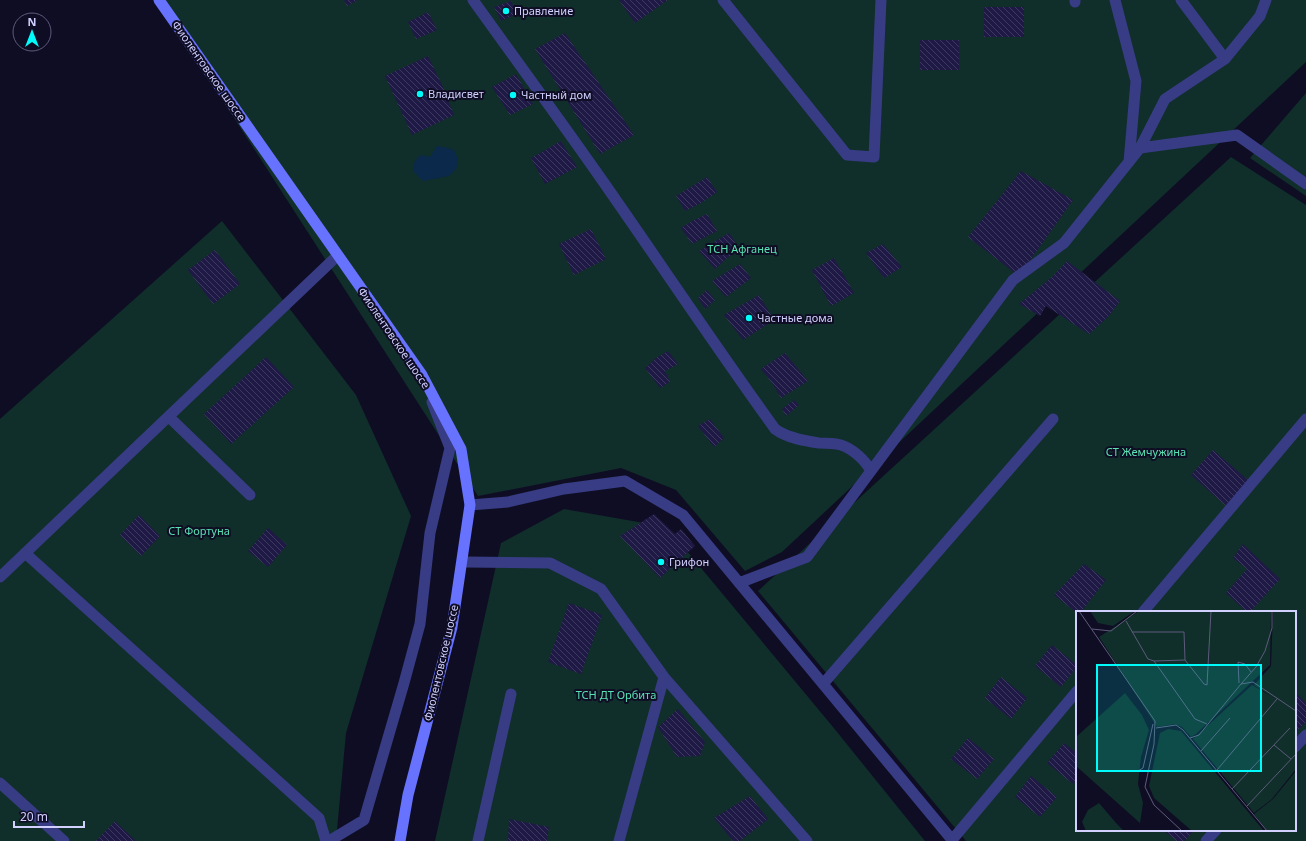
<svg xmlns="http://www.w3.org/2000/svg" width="1306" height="841" font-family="'Noto Sans',sans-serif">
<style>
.green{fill:#102e2a;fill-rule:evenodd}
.water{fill:#0b294a}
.building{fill:url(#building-back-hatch)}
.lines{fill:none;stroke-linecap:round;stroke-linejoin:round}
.service{stroke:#373c84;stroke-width:11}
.minor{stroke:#373c84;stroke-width:11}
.secondary{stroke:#6772ff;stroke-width:11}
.poi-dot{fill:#00fbfb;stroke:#0f0d24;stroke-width:1.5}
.labels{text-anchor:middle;stroke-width:4;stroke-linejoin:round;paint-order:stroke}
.poi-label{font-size:11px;fill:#d1d0ff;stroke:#0f0d24;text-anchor:start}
.street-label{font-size:11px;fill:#d1d0ff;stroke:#0f0d24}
.park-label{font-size:11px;fill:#59e3b3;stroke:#0f0d24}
.inset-road{fill:none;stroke:#5d5b7c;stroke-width:1}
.view{fill:#00fbfb;fill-opacity:0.15;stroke:#00fbfb;stroke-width:2}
.inset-edge{fill:none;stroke:#d1d0ff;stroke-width:2}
</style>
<defs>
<pattern id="building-back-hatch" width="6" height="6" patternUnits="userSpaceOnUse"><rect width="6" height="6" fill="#1e1945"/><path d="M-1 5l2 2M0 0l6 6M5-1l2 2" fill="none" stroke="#3e3961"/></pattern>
</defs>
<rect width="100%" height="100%" fill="#0f0d24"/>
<!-- green -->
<path class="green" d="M158,0H1306V62L782,552L745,571L676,490L621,468L478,496Z
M1306,93V196L1250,158Z
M1231,157L1306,205V841H966L758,591ZM1077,612H1295V830H1077Z
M222,221L356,395L411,516L346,733L336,841H0V419Z
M564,509L667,527L833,727L925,841H435L501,543Z"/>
<!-- water -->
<path class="water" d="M437,146L444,147L454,150L458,159L456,169L449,176L423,181L413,171C413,163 415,160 421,155L430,157Z"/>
<!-- building -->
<path class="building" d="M344,0H358L347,6Z
M619,0H668L635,23Z
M511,1L517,14L501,21L494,7Z
M984,7H1024V37H984Z
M428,12L437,30L416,39L408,22Z
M565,33L634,135L600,154L535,49Z
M920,40H959V70H920Z
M428,56L442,85L454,115L412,135L385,76Z
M516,74L533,104L510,115L492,87Z
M561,141L577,167L545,184L531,158Z
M1021,171L1073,200L1019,276L968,237Z
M707,177L717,192L701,203L685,211L676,196Z
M707,214L717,231L692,244L681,228L692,221Z
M591,229L606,259L574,275L559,244Z
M729,233L741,250L727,258L715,269L699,251Z
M883,244L902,267L884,278L866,253Z
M215,250L240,284L213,304L188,270Z
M834,258L854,293L831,306L812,270Z
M1067,261L1120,301L1108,317L1089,334L1046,306L1040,316L1019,304L1053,276Z
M740,264L751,278L726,297L712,281Z
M707,290L715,300L705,309L698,298Z
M759,295L774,320L743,340L724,315Z
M668,351L678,364L665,371L670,382L660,388L645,368L656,358Z
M785,353L808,381L781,398L772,383L761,369Z
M266,357L294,387L231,444L204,414Z
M794,400L799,405L786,416L782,409Z
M710,419L724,438L714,447L698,426Z
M1213,450L1248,480L1226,506L1191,475Z
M654,514L675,534L681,529L695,546L660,578L620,536Z
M139,515L160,536L141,556L120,535Z
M268,528L287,545L268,567L248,551Z
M1243,544L1280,579L1250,612H1247L1226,593L1247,569L1233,558Z
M1084,564L1106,580L1081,612H1077V613L1054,595Z
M569,603L602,615L581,674L548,662Z
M1052,645L1077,665V667L1061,687L1035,666Z
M1001,677L1027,698L1011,719L985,698Z
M1295,692L1306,703V722L1295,733Z
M678,709L705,742L700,756L677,757L658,727Z
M968,738L994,759L977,779L951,759Z
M1064,743L1077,753V779L1073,784L1047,763Z
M1031,776L1057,797L1040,817L1015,797Z
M750,796L768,819L740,841H733L714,818Z
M509,819L549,827L547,841H508Z
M115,821L136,841H96Z
M1163,830H1194L1185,841H1177Z"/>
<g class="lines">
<!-- service -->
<path class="service" d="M1075,2V0
M169,417L250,495
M25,553L319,818L326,841
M466,562L550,563L601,589L664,677L807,841
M0,577L337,256
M0,783L64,841
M478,841L511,694
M619,841L664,677"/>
<!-- minor -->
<path class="minor" d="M473,0C516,60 560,120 602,180C660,263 716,347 775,429C787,438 805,441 819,443C826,443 834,443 841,445C853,449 865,460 871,471
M723,0L847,155L874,157L881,0
M1115,0L1136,81L1129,162
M1181,0L1225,59
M1140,148L1165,99L1225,59L1260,16L1266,0
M470,505L508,502L564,489L625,481L683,515L953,841
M739,583L807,557L1013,280L1064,243L1140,148L1237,135L1306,184
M1143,612L1306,419
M823,684L1053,419
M1295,747L1306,735
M952,840L1077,691
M329,841L364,820L404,683L420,624L430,533L450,448L432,402
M1206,841L1216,830"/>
<!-- secondary -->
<path class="secondary" d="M159,0L422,375L461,449L470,505L452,627L408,795L400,841"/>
</g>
<!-- markers -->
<g class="poi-dot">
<circle cx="506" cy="11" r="4"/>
<circle cx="420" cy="94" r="4"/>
<circle cx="513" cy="95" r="4"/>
<circle cx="749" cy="318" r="4"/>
<circle cx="661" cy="562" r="4"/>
</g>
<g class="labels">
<!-- poi labels -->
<g class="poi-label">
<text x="514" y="15">Правление</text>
<text x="428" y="98">Владисвет</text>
<text x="521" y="99">Частный дом</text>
<text x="757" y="322">Частные дома</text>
<text x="669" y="566">Грифон</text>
</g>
<!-- street labels -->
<g class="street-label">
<text transform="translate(209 71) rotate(55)" y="4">Фиолентовское шоссе</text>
<text transform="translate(394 338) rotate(56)" y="4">Фиолентовское шоссе</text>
<text transform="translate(441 663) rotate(-77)" y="4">Фиолентовское шоссе</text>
</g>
<!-- park labels -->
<g class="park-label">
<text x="742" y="253">ТСН Афганец</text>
<text x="1146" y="456">СТ Жемчужина</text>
<text x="199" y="535">СТ Фортуна</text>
<text x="616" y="699">ТСН ДТ Орбита</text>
</g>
</g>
<!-- overview -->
<g transform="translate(1076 611)">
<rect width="220" height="220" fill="#0f0d24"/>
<path d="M14,0H59L37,15L22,12ZM63,0H195L194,54L120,123L115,126L106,116L99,113L81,116L23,26ZM197,0H220V158L196,188L178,202L117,128L176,74L198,87L178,74L195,55ZM49,82L66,104L73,119L65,146L62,173L67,192L64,212L0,155V126ZM92,118L105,120L188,220H116L78,187L73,175L84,122ZM220,160V220H191L178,203L197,188ZM23,192L41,213L48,220H10L6,211L12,199Z" fill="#102e2a"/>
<path class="inset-road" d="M3,0L79,110L78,133L69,176L78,194L106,220M50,10L72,48L78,50L109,49L128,73L131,74L135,0M16,18L35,20L61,0M56,21H108L109,49M78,50L119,108L131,113M163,72L162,51L169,53L175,61M165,73L180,56L189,40L196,17V0M80,117L100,114L107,119L191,220M114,127L123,124L165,73L177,71L220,100M198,134L215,148M125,140L154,107M141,159L201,88M62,160L67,157L77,113M156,178L214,117M171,195L220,143"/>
<path class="view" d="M21,54H185V160H21Z"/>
<rect width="220" height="220" class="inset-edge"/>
</g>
<!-- north arrow -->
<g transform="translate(32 32)"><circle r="19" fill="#0f0d24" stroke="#5d5b7c"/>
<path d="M0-3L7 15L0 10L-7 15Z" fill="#00fbfb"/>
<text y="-6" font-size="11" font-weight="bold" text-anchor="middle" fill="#d1d0ff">N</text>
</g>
<!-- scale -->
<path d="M14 821v6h70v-6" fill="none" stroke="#d1d0ff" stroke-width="2"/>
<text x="20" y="821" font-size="12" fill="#d1d0ff" stroke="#0f0d24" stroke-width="3" paint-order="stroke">20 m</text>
</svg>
